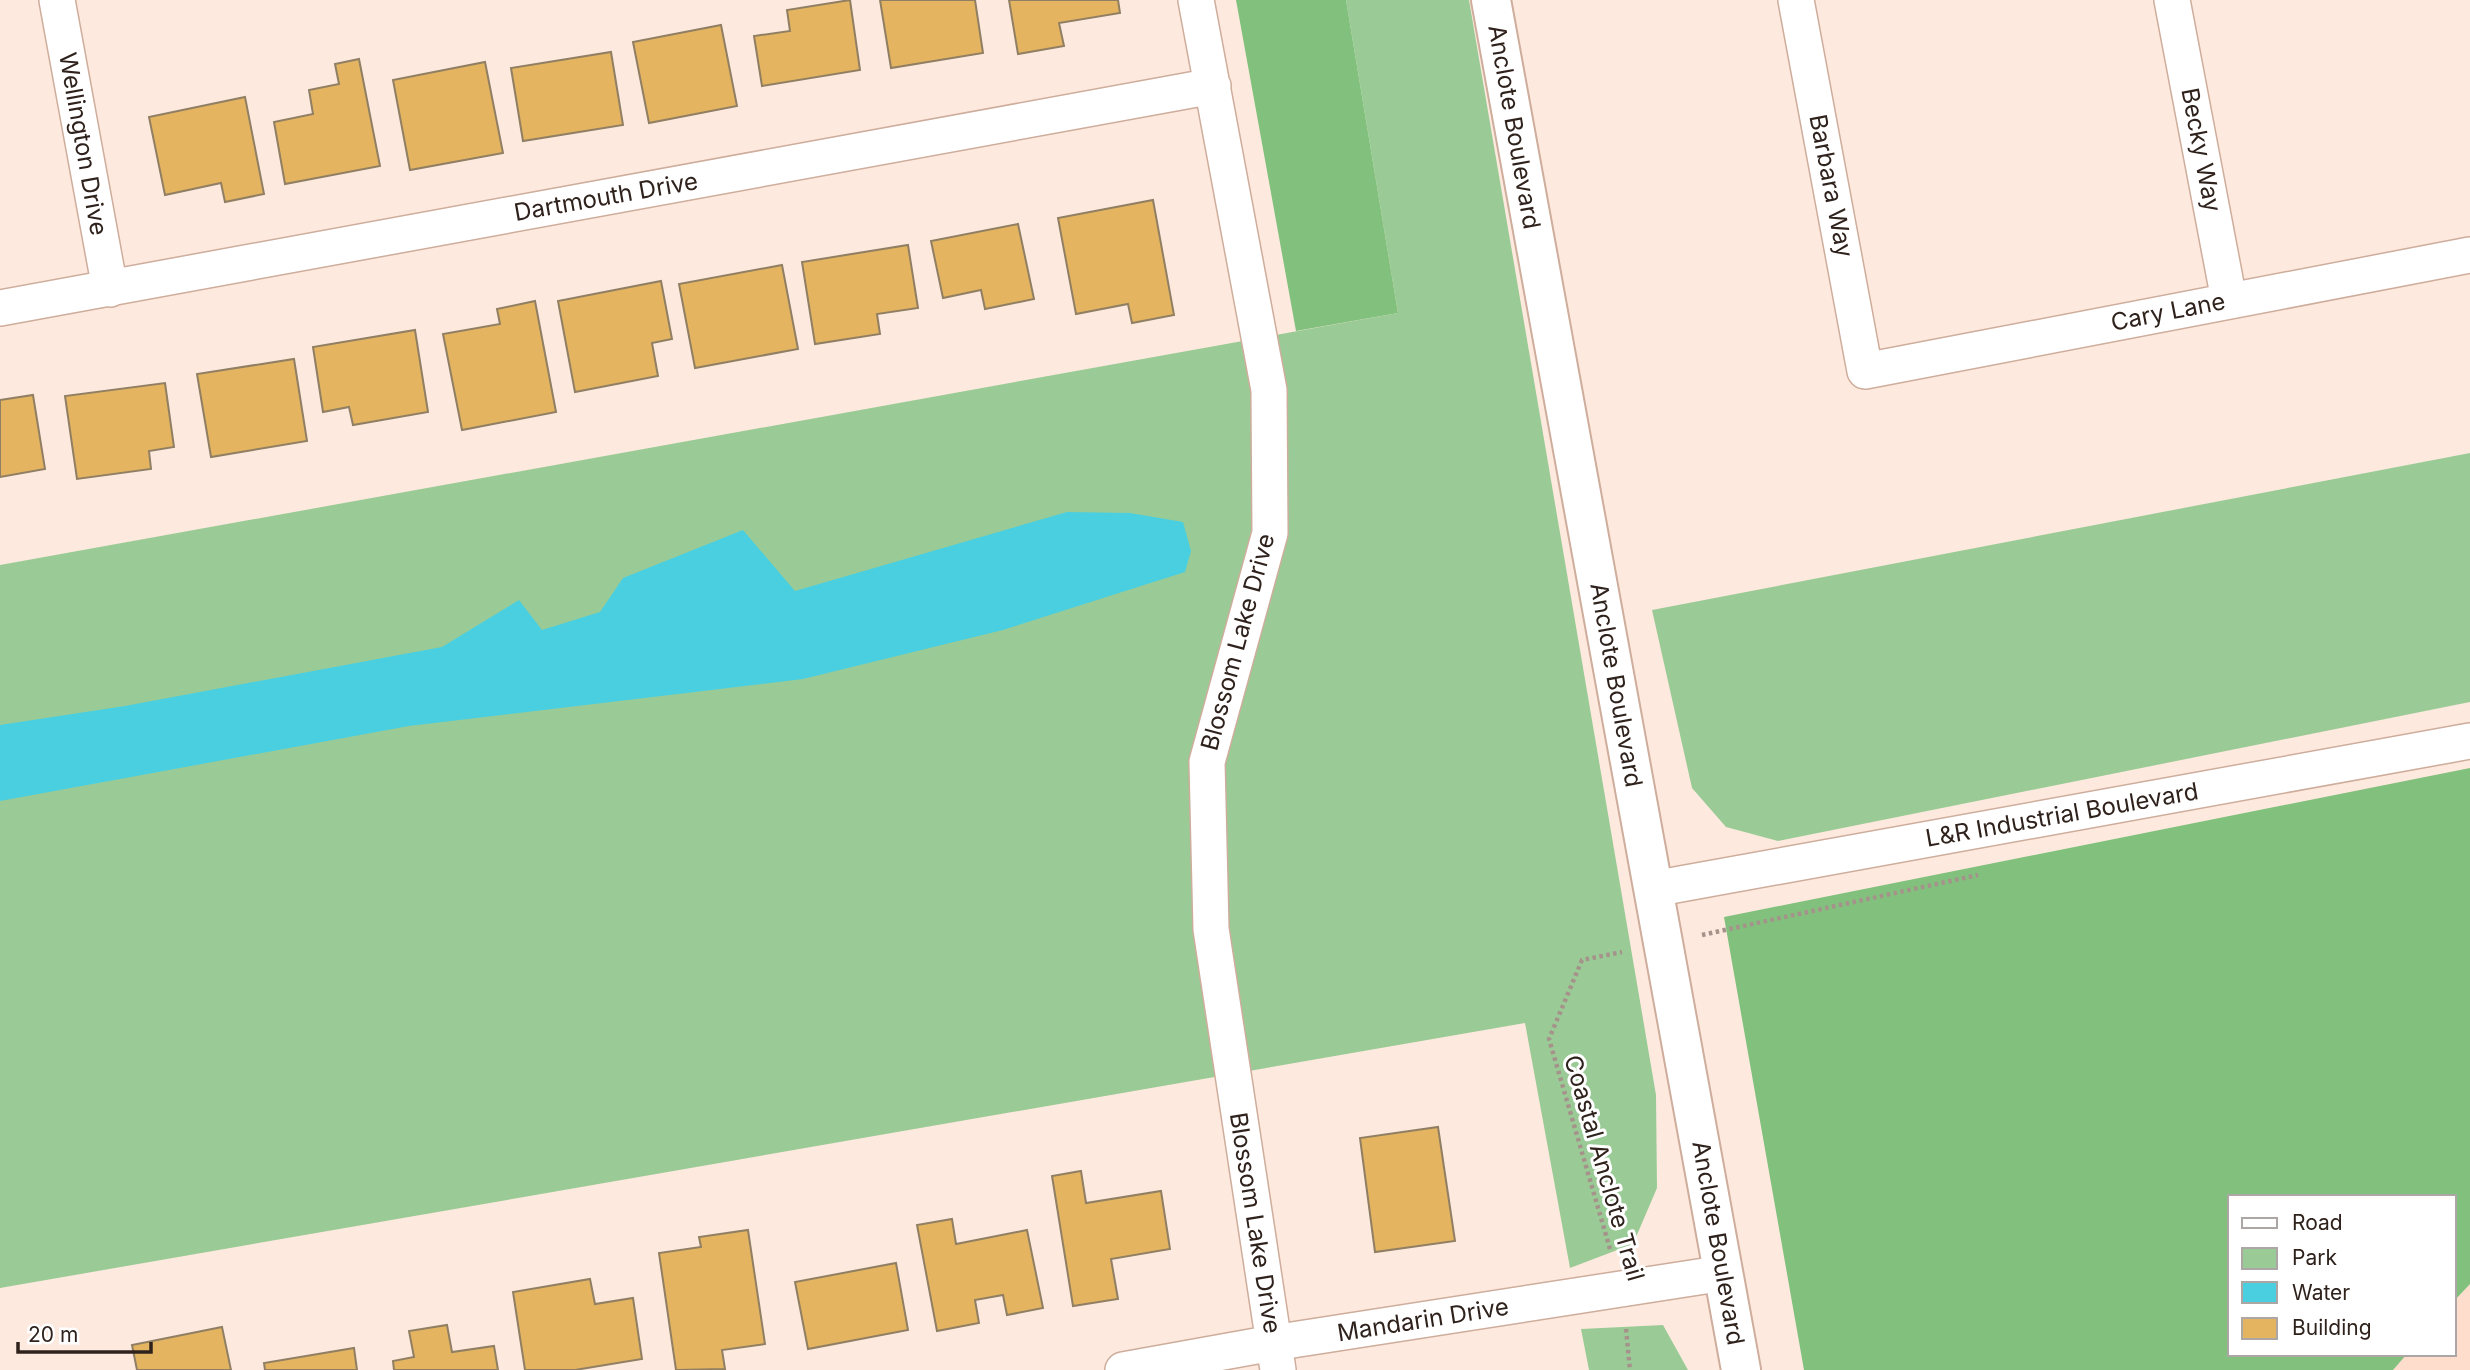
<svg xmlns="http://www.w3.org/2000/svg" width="2470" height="1370" font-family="Inter,sans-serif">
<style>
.built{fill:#fdc}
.green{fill:#9acb96}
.forest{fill:#82c17d}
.water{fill:#4acfe1}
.building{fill:#e4b461;stroke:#907f63;stroke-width:2}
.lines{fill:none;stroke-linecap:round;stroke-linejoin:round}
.minor-casing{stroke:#cead9c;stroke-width:38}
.tertiary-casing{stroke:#cead9c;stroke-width:42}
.path{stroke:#a5938b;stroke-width:4.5;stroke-dasharray:3.5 3.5;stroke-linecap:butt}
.minor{stroke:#fff;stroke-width:35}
.tertiary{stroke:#fff;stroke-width:38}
.labels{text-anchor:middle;stroke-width:6;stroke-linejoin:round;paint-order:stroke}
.street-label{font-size:24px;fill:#2f221c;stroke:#fff}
</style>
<rect width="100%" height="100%" fill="#fee9de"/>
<!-- built -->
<path class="built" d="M2470,1284V1370H2393L2407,1354H2454V1301Z"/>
<!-- green -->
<path class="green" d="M1346,0H1469L1656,1095L1657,1188L1633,1244L1570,1268L1525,1023L0,1288V565L1398,313Z
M2470,453V702L1778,841L1726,827L1692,788L1652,610Z
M1663,1325L1688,1370H1589L1581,1329Z"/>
<!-- forest -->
<path class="forest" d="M1236,0H1346L1398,313L1296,331Z
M2470,768V1284L2454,1301V1197H2230V1354H2407L2393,1370H1804L1724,917Z"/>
<!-- water -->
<path class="water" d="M1067,512L1130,513L1183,522L1191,551L1185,572L1003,630L803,679L409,726L0,801V725L125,706L442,647L519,600L542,630L600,612L623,578L743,530L795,591Z"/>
<!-- building -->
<path class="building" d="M850,0L860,70L762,86L754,36L790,31L787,10Z
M880,0H975L983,53L891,68Z
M1009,0H1118L1120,13L1059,23L1064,46L1018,54Z
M721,25L737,106L649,123L633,42Z
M611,52L623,125L523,141L511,68Z
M359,59L380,166L285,184L274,122L313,114L309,90L339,84L335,64Z
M485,62L503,153L410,170L393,80Z
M245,97L264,194L225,202L221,183L165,195L149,117Z
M1153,200L1174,315L1132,323L1128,304L1076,314L1058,218Z
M1018,224L1034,299L985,309L981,290L943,298L931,241Z
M908,245L918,308L877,314L880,334L815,344L802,262Z
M782,265L798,349L695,368L679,284Z
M661,281L672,339L652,343L658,376L575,392L558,301Z
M535,301L556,412L462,430L443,334L500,324L497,309Z
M415,330L428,412L353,425L349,407L323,412L313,347Z
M294,359L307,441L211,457L197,374Z
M165,383L174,447L149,451L151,469L77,479L65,396Z
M33,395L45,469L0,477V400Z
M1438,1127L1455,1241L1375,1252L1360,1138Z
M1081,1171L1086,1203L1161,1191L1170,1249L1111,1259L1118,1299L1073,1306L1052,1176Z
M952,1219L956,1244L1027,1230L1043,1308L1007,1315L1003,1295L975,1300L979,1323L937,1331L917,1225Z
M748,1230L765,1344L722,1350L725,1369L676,1370L659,1253L701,1247L699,1237Z
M896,1263L908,1330L808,1349L795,1282Z
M590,1279L595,1304L633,1298L642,1359L575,1370H525L513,1292Z
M447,1325L452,1352L494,1346L498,1370H394L393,1361L414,1357L409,1331Z
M222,1327L231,1370H137L132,1345Z
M354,1348L357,1370H265L264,1363Z"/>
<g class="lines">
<defs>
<path id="minor" d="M57,0L110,289
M1196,0L1269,390L1270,533L1207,762L1211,929L1278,1370
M1796,0L1865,371L2470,255
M2172,0L2229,300
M0,308L1213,86
M1653,889L2470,741
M1123,1370L1273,1343L1724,1273"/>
<path id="tertiary" d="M1491,0L1741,1370"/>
</defs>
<!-- minor casing -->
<use href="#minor" class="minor-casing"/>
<!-- tertiary casing -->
<use href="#tertiary" class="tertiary-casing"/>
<!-- path -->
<path class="path" d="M1702,935L1978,875
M1610,1249L1549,1039L1582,960L1622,952
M1626,1329L1630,1370"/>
<!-- minor -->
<use href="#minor" class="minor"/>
<!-- tertiary -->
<use href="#tertiary" class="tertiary"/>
</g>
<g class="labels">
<!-- street labels -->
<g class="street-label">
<text transform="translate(1514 127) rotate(80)" y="8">Anclote Boulevard</text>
<text transform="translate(83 144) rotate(80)" y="8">Wellington Drive</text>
<text transform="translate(2201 150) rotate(79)" y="8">Becky Way</text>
<text transform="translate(1831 186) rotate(79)" y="8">Barbara Way</text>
<text transform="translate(606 197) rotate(-10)" y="8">Dartmouth Drive</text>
<text transform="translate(2168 312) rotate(-11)" y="8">Cary Lane</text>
<text transform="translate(1238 642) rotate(-75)" y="8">Blossom Lake Drive</text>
<text transform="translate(1616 685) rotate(80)" y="8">Anclote Boulevard</text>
<text transform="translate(2062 815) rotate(-10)" y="8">L&amp;R Industrial Boulevard</text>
<text transform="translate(1604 1168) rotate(74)" y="8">Coastal Anclote Trail</text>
<text transform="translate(1255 1223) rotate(81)" y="8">Blossom Lake Drive</text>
<text transform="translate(1718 1243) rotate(80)" y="8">Anclote Boulevard</text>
<text transform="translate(1423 1320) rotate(-9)" y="8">Mandarin Drive</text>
</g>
</g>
<!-- legend -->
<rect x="2228" y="1195" width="228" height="161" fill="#ffffff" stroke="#aca7a4" stroke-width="2"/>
<rect x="2242" y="1218" width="35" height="10" fill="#ffffff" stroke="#aca7a4" stroke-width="2"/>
<text x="2292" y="1230" font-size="21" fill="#2f221c">Road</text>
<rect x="2242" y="1248" width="35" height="21" fill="#9acb96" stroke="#aca7a4" stroke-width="2"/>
<text x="2292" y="1265" font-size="21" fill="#2f221c">Park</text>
<rect x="2242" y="1282" width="35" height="21" fill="#4acfe1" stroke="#aca7a4" stroke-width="2"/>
<text x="2292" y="1300" font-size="21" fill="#2f221c">Water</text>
<rect x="2242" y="1318" width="35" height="21" fill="#e4b461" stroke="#aca7a4" stroke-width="2"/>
<text x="2292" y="1335" font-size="21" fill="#2f221c">Building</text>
<!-- scale -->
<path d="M18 1342v10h133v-10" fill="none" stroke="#2f221c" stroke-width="3.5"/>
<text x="28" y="1342" font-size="21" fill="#2f221c" stroke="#ffffff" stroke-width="5" paint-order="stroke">20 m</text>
</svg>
